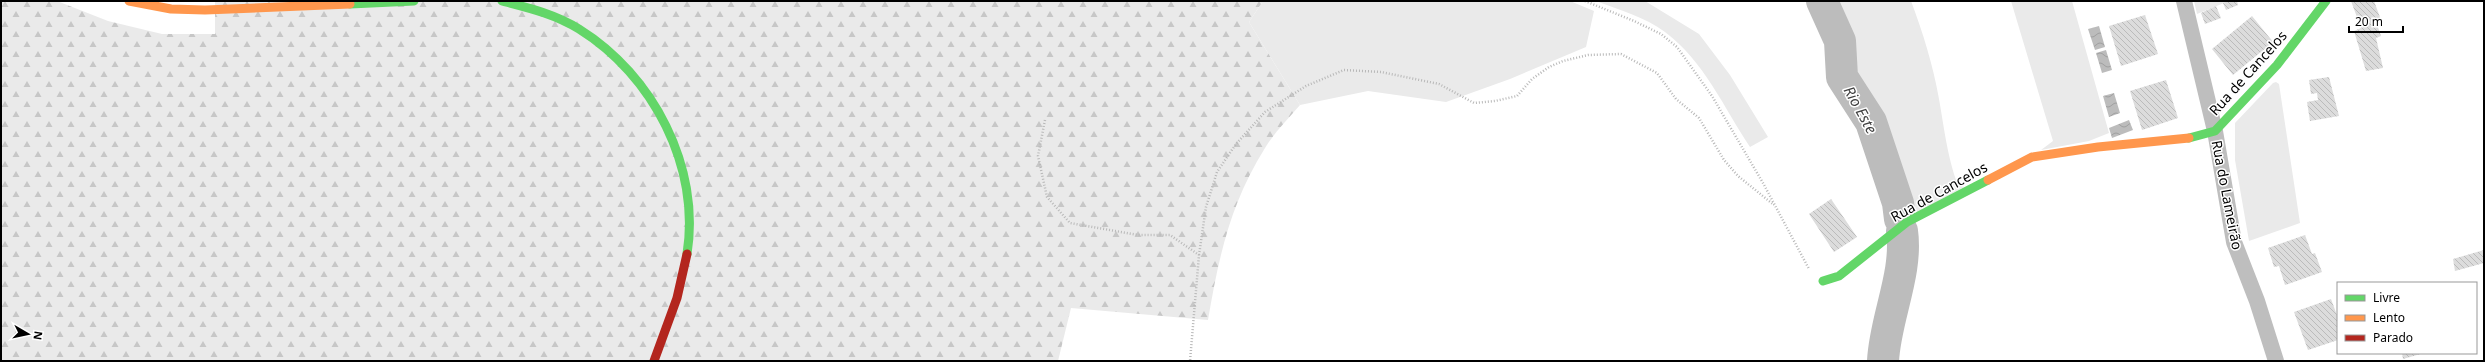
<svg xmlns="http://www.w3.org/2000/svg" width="2485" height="362" font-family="'Noto Sans',sans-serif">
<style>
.green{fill:#eaeaea}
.forest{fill:url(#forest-firs)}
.water{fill:url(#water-waves)}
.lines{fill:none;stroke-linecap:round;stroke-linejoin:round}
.river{stroke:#bcbcbc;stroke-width:32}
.building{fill:url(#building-back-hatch)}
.path{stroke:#b8b8b8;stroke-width:2.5;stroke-dasharray:1 2;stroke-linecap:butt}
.street{stroke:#bebebe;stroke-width:16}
.fast{stroke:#63d668;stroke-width:9}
.slow{stroke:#ff974d;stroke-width:9}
.jam{stroke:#b3261e;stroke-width:9}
.labels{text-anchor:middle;stroke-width:3;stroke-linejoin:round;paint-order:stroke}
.street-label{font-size:14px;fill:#000;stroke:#fff}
.water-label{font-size:15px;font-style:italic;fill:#404040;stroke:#fff}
</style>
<defs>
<pattern id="forest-firs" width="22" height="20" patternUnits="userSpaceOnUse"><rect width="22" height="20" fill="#eaeaea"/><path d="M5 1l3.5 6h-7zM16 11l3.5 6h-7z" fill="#c7c7c7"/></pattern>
<pattern id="water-waves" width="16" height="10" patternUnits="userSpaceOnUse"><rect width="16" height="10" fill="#bcbcbc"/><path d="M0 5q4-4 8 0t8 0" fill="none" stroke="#a0a0a0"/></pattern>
<pattern id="building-back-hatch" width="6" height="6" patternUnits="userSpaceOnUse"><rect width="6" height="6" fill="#dcdcdc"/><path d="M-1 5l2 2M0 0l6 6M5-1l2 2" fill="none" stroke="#bbb"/></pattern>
</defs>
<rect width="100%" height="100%" fill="#fff"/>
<!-- green -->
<path class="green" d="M1263,1H1570L1594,11L1586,47L1510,79L1446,102L1368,91L1300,105L1249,22Z
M1596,1H1645L1699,34L1730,75L1768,137L1750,147C1724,108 1704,61 1665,32C1645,17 1619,10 1596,1Z
M1828,1H1911C1923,33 1933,65 1939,99C1944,127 1947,155 1957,183L1964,187L1909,217L1880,128L1849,75L1846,43Z
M2011,1H2072L2109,133L2089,141L2041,150L2053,141Z
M2194,1H2229L2197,14Z
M2276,82L2279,84L2300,223L2249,241L2235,160V123L2273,83Z"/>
<!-- forest -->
<path class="forest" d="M1,1H57L108,21L162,34H215V1H1263L1249,22L1300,105C1288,119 1274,133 1265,148C1230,204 1219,256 1208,320L1071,308L1058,361H1Z"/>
<!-- water -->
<path class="water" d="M2099,26L2105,47L2095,50L2088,29Z
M2106,50L2112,70L2102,73L2096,53Z
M2114,93L2120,113L2109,117L2103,96Z
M2129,120L2133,130L2112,138L2109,128Z"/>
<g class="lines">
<!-- river -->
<path class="river" d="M1822,1L1840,41L1842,77L1871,122L1898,203L1900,219
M1883,361C1885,318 1908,274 1902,231"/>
</g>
<!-- building -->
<path class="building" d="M2229,1H2237L2238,5L2226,10L2223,3Z
M2351,1H2374L2381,20L2376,22L2381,36L2376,38L2383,68L2366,71L2354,31L2361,28Z
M2216,6L2221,18L2205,24L2201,13Z
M2145,15L2158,54L2121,66L2109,26Z
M2252,16L2273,42L2233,75L2212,49Z
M2329,77L2339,116L2310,121L2307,102L2318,100L2317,93L2311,94L2309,80Z
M2166,80L2178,118L2142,130L2130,91Z
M1831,199L1857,237L1834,252L1809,214Z
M2305,235L2312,254L2315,253L2322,272L2285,285L2279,266L2274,267L2268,248Z
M2484,250V263L2455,271L2453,259Z
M2331,299L2338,318V340L2308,350L2294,312Z
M2402,353H2424L2403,359Z"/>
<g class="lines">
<!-- path -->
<path class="path" d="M1585,1L1634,21L1661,34L1677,47L1712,96L1763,183L1809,269
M1045,120L1038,156L1047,197L1070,223L1138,235H1170L1199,255L1190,361
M1199,255L1206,207L1217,172L1236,144L1265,112L1306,86L1344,70L1381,72L1439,84L1474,103L1495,101L1517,96L1532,79L1549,67L1563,61L1588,55L1621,54L1657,73L1676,99L1699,118L1724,160L1738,176L1774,205"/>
<!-- street -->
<path class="street" d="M2184,1L2215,131L2234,242L2257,301L2276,361"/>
<!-- fast -->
<path class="fast" d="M502,1C529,8 555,14 579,29C653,75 701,167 687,254
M350,4L414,1
M2189,138L2215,131L2277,65L2326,1
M1823,281L1839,276L1907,222L1988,180"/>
<!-- slow -->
<path class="slow" d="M129,1L171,9L205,10L350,4
M1988,180L2032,157L2098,147L2189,138"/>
<!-- jam -->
<path class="jam" d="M654,361L677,298L687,254"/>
</g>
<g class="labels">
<!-- street labels -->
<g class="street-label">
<text transform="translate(2248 73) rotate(-48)" y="5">Rua de Cancelos</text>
<text transform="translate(1939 192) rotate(-29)" y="5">Rua de Cancelos</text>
<text transform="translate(2227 195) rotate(79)" y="5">Rua do Lameirão</text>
</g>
<!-- water labels -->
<g class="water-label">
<text transform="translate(1860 110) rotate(61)" y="5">Rio Este</text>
</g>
</g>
<!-- border -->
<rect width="2485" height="362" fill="none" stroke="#000000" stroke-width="4"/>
<!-- legend -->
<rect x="2337" y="282" width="140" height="72" fill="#ffffff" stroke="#999999"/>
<rect x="2345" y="295" width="20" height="6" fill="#63d668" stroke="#999999"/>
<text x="2373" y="302" font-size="12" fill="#000000">Livre</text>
<rect x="2345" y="315" width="20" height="6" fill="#ff974d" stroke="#999999"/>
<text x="2373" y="322" font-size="12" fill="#000000">Lento</text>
<rect x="2345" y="335" width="20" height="6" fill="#b3261e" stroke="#999999"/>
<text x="2373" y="342" font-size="12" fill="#000000">Parado</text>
<!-- north arrow -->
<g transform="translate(28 334) rotate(99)" stroke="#ffffff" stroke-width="3" paint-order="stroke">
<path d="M0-3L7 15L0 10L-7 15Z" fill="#000000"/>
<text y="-6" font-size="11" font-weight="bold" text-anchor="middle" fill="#000000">N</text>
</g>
<!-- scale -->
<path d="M2349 26v6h54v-6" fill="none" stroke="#000000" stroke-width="2"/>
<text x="2355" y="26" font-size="12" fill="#000000" stroke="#ffffff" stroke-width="3" paint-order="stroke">20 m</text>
</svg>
